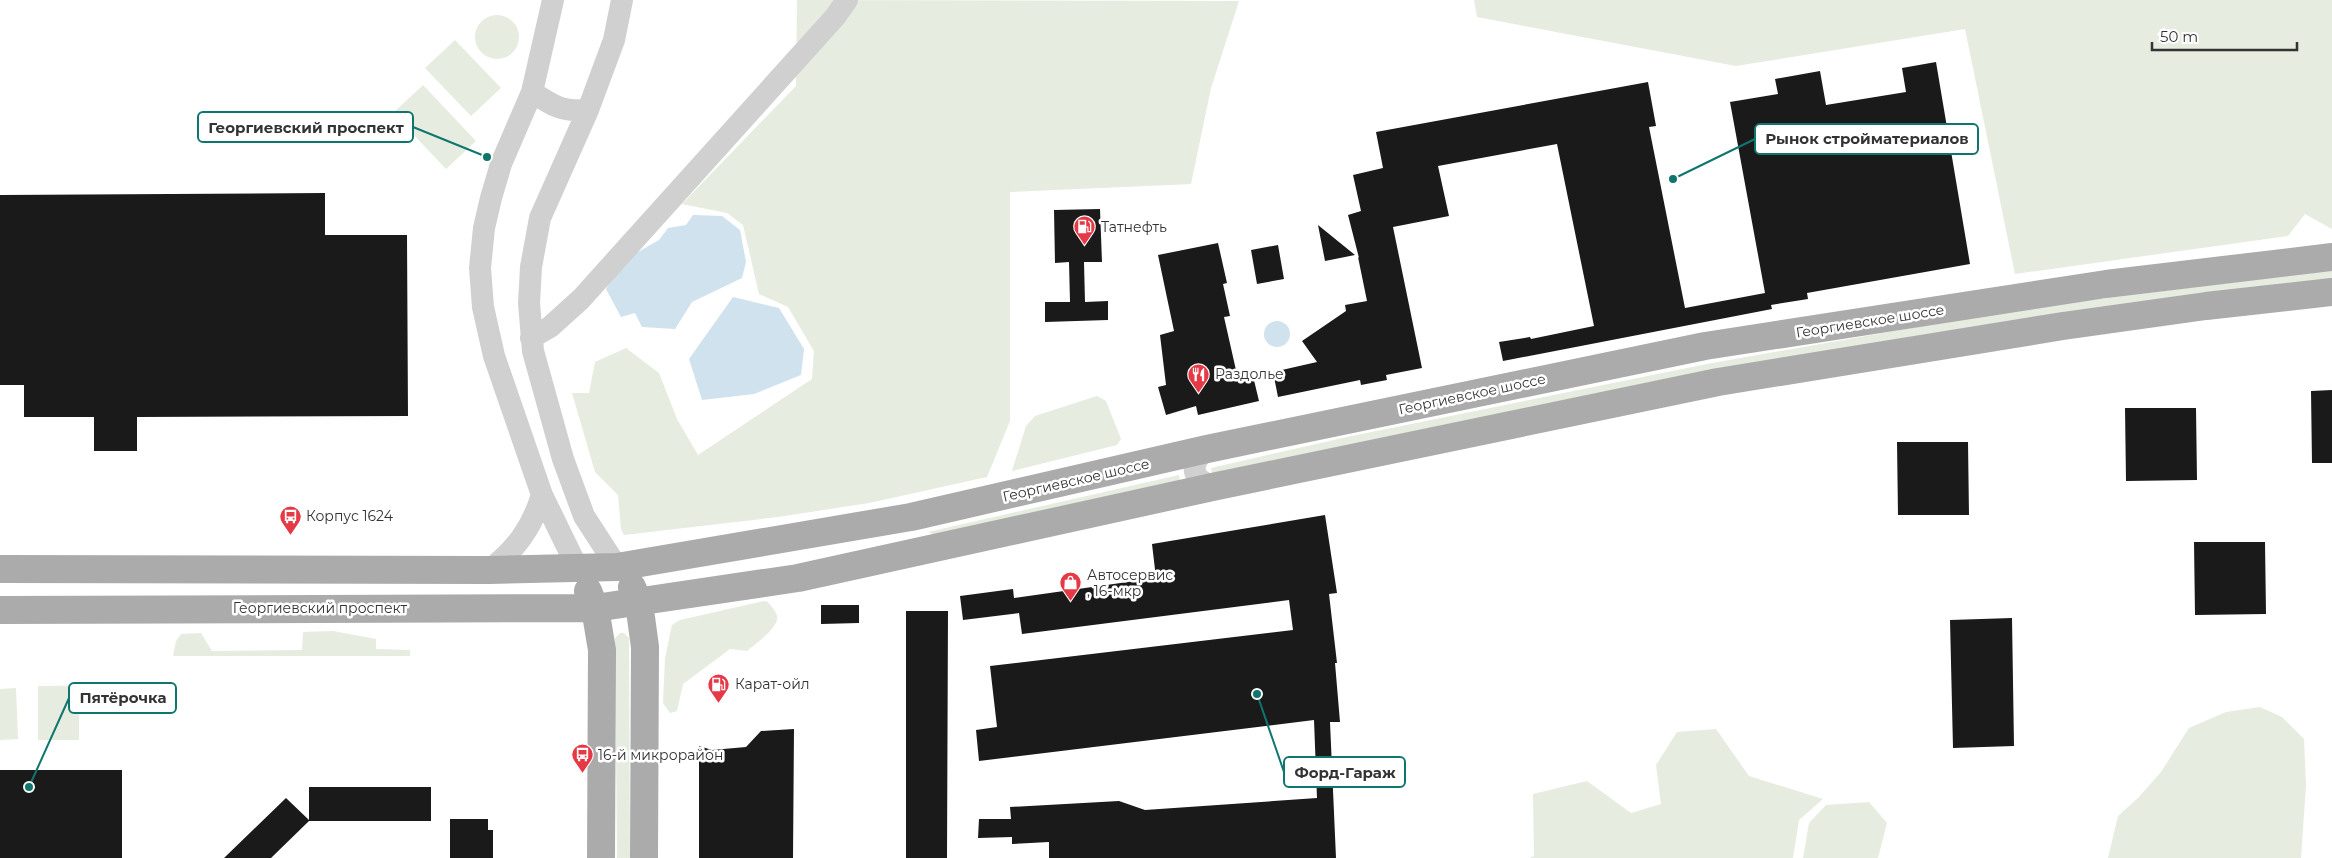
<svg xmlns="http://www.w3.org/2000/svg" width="2332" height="858" font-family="Montserrat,sans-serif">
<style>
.green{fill:#e6ecdf}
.water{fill:#cfe2ee}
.building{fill:#1a1a1a}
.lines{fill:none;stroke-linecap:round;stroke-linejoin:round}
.street{stroke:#d0d0d0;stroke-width:22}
.primary{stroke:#ababab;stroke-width:28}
.labels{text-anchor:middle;stroke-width:5;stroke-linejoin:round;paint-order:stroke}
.poi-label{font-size:14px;fill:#333;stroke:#fff;text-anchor:start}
.street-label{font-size:14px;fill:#333;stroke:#fff}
.leader{fill:none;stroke:#0f766e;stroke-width:2}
.callout-dot{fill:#0f766e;stroke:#fff;stroke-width:2}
.callout{fill:#fff;stroke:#0f766e;stroke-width:2}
.callout-label{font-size:15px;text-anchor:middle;font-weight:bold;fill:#333}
</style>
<rect width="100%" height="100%" fill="#fff"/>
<!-- green -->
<path class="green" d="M797,0L1239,1L1211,88L1191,184L1010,192V421L987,477L869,503L778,517L624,535L621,529L618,495L595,472L572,393H589L595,362L626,348L659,373L677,419L698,455L812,379L814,351L788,307L759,294L743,225L727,213L682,204L796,86Z
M1474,0H2332V229L2305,214L2288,236L2015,274L1965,29L1736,66L1477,17Z
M475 37a22 22 0 1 1 44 0a22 22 0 1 1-44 0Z
M455,40L501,88L471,116L425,68Z
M423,85L476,141L446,169L393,113Z
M2332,270V280L2014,320L1716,371L1213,477L1211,468L1347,437L1712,363L2013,310Z
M1097,396L1106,401L1121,439L1117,445L1012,471L1026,426L1035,416Z
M1179,475L1181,484L942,538L928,532Z
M764,601L768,602C771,606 776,611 777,616C780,627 754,645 747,651L730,649L683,684L677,711L670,713L663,703L665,658L672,625L680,620Z
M333,631L376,639V649L410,650V656H173L176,641L181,634L201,633L212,651L302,650L303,632Z
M620,633H624L629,638L630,858H617L615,638Z
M150,685V694H79V740H38V686Z
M16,688L18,739L0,740V689Z
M2260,707L2282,717L2304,739L2306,785L2301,858H2108L2118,816L2138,798L2161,772L2189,728L2226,712Z
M1716,729L1749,776L1823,799L1799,820L1793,858H1529L1534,856L1533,794L1587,781L1631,813L1661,804L1656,765L1677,732Z
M1869,802L1887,823L1878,858H1803L1809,823L1826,805Z"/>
<!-- water -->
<path class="water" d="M693,215L722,216L740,230L746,262L742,278L692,302L675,329L642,327L635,313L621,317L606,289L624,260L659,240L668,228L686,225Z
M733,297L779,308L804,349L801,375L754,394L702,400L689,359Z
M1264 334a13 13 0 1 1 26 0a13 13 0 1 1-26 0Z"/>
<!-- building -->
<path class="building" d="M1936,62L1970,264L1807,293L1808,299L1771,305L1772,309L1503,361L1499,342L1530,337L1531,339L1594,326L1557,144L1438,166L1449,216L1393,227L1422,368L1386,375L1387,380L1361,385L1360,380L1278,397L1273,372L1317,362L1302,341L1346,311L1345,305L1367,301L1358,257L1359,258L1348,215L1361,211L1353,175L1383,168L1376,132L1648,82L1656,126L1649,127L1685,308L1765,293L1730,102L1778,94L1775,79L1820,71L1826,105L1906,92L1902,68Z
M325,193V235H407L408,416L137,417V451H94V417H24V385H0V195Z
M1100,209L1102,262H1084L1085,302L1108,301V320L1045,322V302H1070L1069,262L1055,263L1054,210Z
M1318,225L1355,255L1325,261Z
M1218,243L1227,283L1223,284L1230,316L1224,317L1238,379L1253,376L1259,401L1198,415L1196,406L1166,415L1158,387L1166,385L1160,335L1174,331L1158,255Z
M1278,245L1284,279L1257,284L1251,250Z
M2332,390V463H2312L2311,391Z
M2125,408H2196L2197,480L2126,481Z
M1897,442H1968L1969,515H1898Z
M1325,515L1337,593L1329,594L1337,663H1335L1340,722H1330L1336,858H1049V842L1012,844V837L978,838L979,819H1011L1010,807L1119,801L1145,810L1317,798L1314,720L979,761L976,730L997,727L990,666L1293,630L1289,600L1022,634L1019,613L963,620L960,596L1013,589L1014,598L1156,578L1152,544Z
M2194,542H2265L2266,614L2195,615Z
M821,605H859V623L821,624Z
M906,611H948L947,858H906Z
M2012,618L2014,746L1953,748L1950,620Z
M794,729L793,858H699V746L712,750L746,747L761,731Z
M0,770H122V858H0Z
M309,787H431V821H309L271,858H224L286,798L309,820Z
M450,819H488V830H493V858H450Z"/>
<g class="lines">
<!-- street -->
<path class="street" d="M553,0L532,92L501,164L491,198L484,228L480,268L483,307L494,356L542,495L578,569
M532,92C553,106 562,112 588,110
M531,338L550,327L581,299L835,17L847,0
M1207,449C1187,464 1192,483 1217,486
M617,567L584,516L563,459L533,351L529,303L531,267L540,218L588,110L614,40L622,0
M489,570C516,550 532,527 542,495"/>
<!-- primary -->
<path class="primary" d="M0,569L489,570L617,567L911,517L1207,449L1705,346L2106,284L2332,257
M632,587L639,603L645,647L644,858
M588,591L595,608L602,650L601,858
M0,610L595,608L798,578L1217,486L1718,382L2063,326L2206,306L2332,292"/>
</g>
<!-- icons -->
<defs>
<symbol id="fuel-pin" viewBox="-11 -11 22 30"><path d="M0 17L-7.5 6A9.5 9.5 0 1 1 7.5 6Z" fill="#e63946" stroke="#fff"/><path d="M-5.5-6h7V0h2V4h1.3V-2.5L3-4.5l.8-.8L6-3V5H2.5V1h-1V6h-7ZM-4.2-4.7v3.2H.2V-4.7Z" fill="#fff"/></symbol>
<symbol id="restaurant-pin" viewBox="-11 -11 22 30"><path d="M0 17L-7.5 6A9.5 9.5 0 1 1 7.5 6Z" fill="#e63946" stroke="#fff"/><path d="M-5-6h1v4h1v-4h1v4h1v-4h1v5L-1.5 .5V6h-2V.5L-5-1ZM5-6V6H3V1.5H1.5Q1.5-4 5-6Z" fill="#fff"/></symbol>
<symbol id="bus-pin" viewBox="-11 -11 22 30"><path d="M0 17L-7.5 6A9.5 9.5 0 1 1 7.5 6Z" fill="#e63946" stroke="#fff"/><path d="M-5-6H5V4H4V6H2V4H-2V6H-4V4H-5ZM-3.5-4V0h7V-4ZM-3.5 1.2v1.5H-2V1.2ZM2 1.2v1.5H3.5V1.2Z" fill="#fff"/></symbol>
<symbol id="shop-pin" viewBox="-11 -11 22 30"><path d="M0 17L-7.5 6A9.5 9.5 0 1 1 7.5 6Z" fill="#e63946" stroke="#fff"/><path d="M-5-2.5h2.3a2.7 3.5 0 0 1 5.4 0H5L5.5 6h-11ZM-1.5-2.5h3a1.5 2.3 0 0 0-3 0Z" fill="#fff"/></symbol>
</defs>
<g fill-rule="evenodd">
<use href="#fuel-pin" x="1072" y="214" width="25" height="34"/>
<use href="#restaurant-pin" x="1186" y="362" width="25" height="34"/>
<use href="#bus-pin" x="278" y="504" width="25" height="34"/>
<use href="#shop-pin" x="1058" y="570" width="25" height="34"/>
<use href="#fuel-pin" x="706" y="672" width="25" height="34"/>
<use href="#bus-pin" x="570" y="742" width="25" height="34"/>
</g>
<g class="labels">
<!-- poi labels -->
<g class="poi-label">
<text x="1101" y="232">Татнефть</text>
<text x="1215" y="379">Раздолье</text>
<text x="306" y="521">Корпус 1624</text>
<text x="1087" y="580">Автосервис<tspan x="1087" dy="16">, 16-мкр</tspan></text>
<text x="735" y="689">Карат-ойл</text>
<text x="598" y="760">16-й микрорайон</text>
</g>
<!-- street labels -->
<g class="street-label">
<text transform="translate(1870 321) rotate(-9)" y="5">Георгиевское шоссе</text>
<text transform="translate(1472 394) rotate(-12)" y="5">Георгиевское шоссе</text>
<text transform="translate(1076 480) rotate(-13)" y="5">Георгиевское шоссе</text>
<text x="320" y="613">Георгиевский проспект</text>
</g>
</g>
<!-- callouts -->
<path class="leader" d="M487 157L413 127M1673 179L1755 139M29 787L69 698M1257 694L1284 772"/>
<g class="callout-dot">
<circle cx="487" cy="157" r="5"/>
<circle cx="1673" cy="179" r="5"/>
<circle cx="29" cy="787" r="5"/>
<circle cx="1257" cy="694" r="5"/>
</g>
<g class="callout">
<rect x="198" y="112" width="215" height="30" rx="5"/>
<rect x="1755" y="124" width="223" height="30" rx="5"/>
<rect x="69" y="683" width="107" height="30" rx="5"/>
<rect x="1284" y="757" width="121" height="30" rx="5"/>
</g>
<g class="callout-label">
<text x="306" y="133">Георгиевский проспект</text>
<text x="1867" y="144">Рынок стройматериалов</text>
<text x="123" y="703">Пятёрочка</text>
<text x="1345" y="778">Форд-Гараж</text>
</g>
<!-- scale -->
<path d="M2152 42v8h145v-8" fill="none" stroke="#333333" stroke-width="2.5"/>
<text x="2160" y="42" font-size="15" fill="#333333" stroke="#ffffff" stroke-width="4" paint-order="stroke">50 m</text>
</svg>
